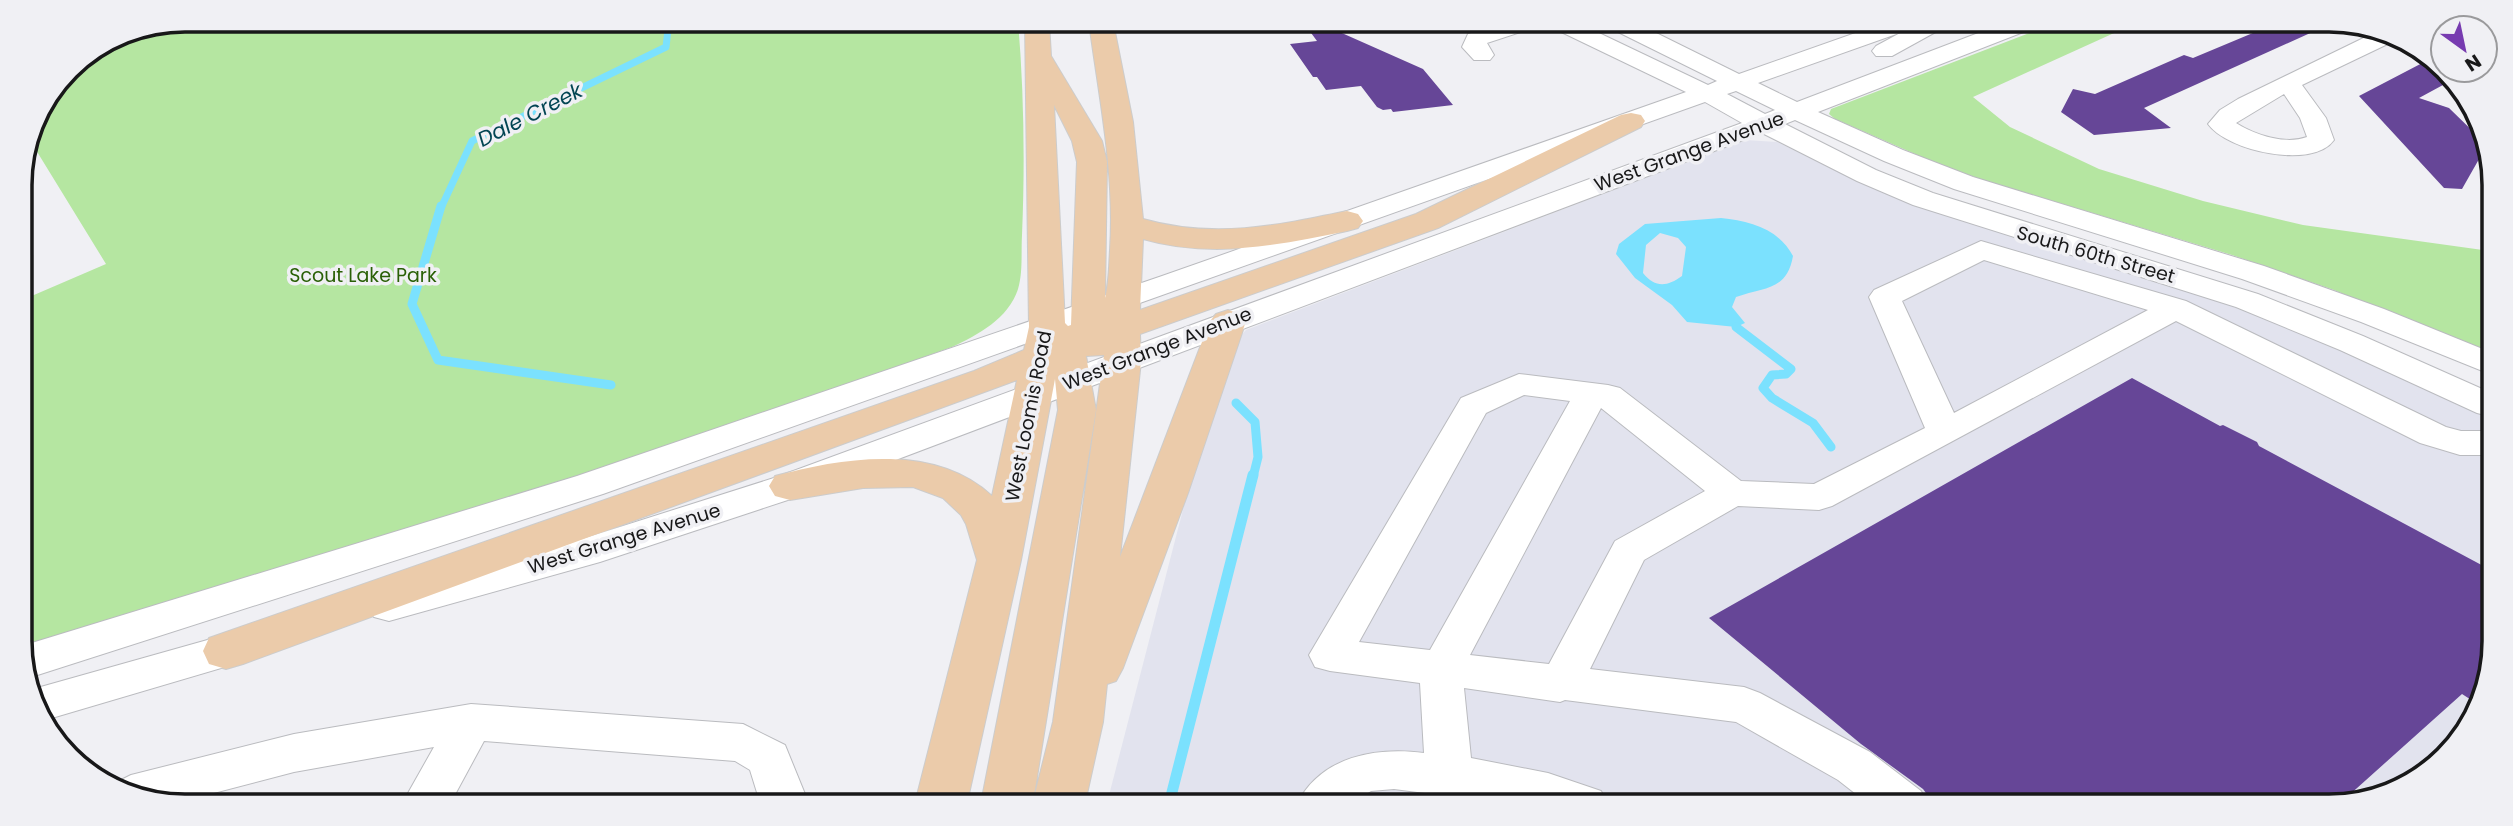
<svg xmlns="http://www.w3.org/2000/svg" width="2513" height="826" font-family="Poppins,sans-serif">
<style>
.built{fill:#e2e3ee}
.green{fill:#b5e6a1}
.water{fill:#7be1fe;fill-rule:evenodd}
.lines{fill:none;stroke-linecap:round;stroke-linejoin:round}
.stream-far2{stroke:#7be1fe;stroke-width:7}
.stream-far1{stroke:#7be1fe;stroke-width:9}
.stream{stroke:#7be1fe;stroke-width:11}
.building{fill:#664697}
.minor-casing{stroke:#babbbf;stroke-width:2}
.major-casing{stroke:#ccc;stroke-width:2}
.minor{fill:#fff;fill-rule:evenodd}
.major{fill:#ebcbaa;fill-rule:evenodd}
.labels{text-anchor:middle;stroke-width:7;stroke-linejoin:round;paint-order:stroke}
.street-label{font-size:19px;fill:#181819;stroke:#f0f0f4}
.park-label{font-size:19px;fill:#2a6007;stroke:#f0f0f4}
.water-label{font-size:21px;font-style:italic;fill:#024553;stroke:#f0f0f4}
.rim{fill:none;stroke:#181819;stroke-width:3.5}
</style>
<rect width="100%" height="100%" fill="#f0f0f4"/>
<!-- built -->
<path class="built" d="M1745,140L1777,142L1860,180L2028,241L2190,290L2343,349L2489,418L2488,685L2430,772L2339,806L1107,803L1200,444L1228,350L1246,330Z"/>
<!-- green -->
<path class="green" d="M184,19L1018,21C1024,92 1025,164 1022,235C1021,252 1023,273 1018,289C1009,318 978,335 952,347L700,437L22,653L20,301L106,264L28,137C39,91 79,54 120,33C137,24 164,23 184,19Z
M2053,24H2134L1973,97L2010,127L2099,169L2203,201L2303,225L2490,251V355L2334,290L2232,255L1980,179L1931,161L1835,119L1829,114L1831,109Z"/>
<!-- water -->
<path class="water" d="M1721,218C1750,221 1779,229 1793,256C1787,291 1764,287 1736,297L1732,307L1745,323L1736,327L1687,322L1672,305L1635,278L1616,254L1619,244L1645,224ZM1660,233L1678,238L1686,247L1682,276C1667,287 1655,288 1643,273L1646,245Z"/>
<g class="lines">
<!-- stream-far2 -->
<path class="stream-far2" d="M441,208L472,141L666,47L669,21"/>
<!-- stream-far1 -->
<path class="stream-far1" d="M441,206L412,304L438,360L611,385
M1736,327L1791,369L1786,374L1772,375L1763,388L1772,398L1813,423L1831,447
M1236,403L1255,422L1258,457L1253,477"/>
<!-- stream -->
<path class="stream" d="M1169,804L1253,475"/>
</g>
<!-- building -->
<path class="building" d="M1303,22H1317L1423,69L1453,105L1393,112L1391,109L1383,110L1377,107L1361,86L1326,90L1317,77H1313L1290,44L1317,41Z
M2272,25H2328L2144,108L2171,128L2094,135L2061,112L2073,89L2095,94L2184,55L2193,58Z
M2428,60L2454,79L2419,98L2449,108L2487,145L2462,189L2444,188L2359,96Z
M2132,378L2220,426L2223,425L2257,442L2259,446L2489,569L2488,685L2476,703L2462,694L2337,806L1935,805L1923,789L1861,744L1709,618Z"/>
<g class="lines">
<defs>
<path id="minor" d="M1503,23H1536L1533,28L1487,43L1494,55L1490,60H1474L1462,47L1468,34Z
M1550,23H1578L1708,85L1717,81L1610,28L1607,23H1636L1739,74L1881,24H1913L1912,26L1917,24H1944L1941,29L1892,56H1876L1872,51L1876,46L1902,32L1758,83L1797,102L2002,24H2034L2031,29L1818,112L1903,150L1973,177L2264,266L2384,309L2490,352V374L2361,322L2242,279L1954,189L1884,161L1795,120L1785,124L1876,170L1933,193L2258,294L2363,336L2489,392V416L2477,413L2340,350L2236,307L1913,205L1857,181L1762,133L803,495L600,562L389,621L374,617L368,606L374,595L579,540L777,477L1742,123L1705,102L603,494L25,679L22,646L577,476L1162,276L1686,92L1553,28ZM1736,91L1775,110L1765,114L1727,94Z
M2380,30L2396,40L2302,85L2326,118L2334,140C2313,170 2227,151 2208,124L2220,110L2238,99ZM2284,94L2300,118L2307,137C2285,145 2255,135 2236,123Z
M1981,241L2186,301L2446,427L2461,431H2489V455H2460L2420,443L2176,321L1832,506L1819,510L1738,506L1644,560L1590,669L1744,687L1760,693L1870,752L1921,791L1928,805H1870L1838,780L1736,722L1565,700L1560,702L1464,688L1471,758L1548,773L1601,791L1608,805L1510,804L1394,789L1371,791L1351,804H1297C1321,756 1376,747 1424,753L1420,683L1330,671L1315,667L1309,655L1461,398L1519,374L1608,385L1620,388L1741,481L1814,484L1925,428L1869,297L1874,290ZM1984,260L2148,310L1954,413L1902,301ZM1524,395L1570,401L1430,650L1359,642L1486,413ZM1601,408L1705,491L1615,541L1549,664L1470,655Z
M250,628L265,633L271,644L265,655L45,720L30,690Z
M471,704L743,724L785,745L807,799L805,803H758L759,799L750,770L735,761L484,741L451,802H403L434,747L294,772L183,801H141L113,784L131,775L294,734Z"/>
<path id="major" d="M1025,21L1049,22L1051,56L1102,141L1107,162L1105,298C1109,284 1109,265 1110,250C1115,172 1099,98 1089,22H1113L1133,122L1143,219C1213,239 1276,226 1347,211L1358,214L1363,221L1358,228L1347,231C1279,245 1212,259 1143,239L1140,310L1416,214L1621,115L1631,113L1641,115L1645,121L1641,127L1438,228L1140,334L1141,361L1120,557L1210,321L1216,314L1228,310L1240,314L1246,321L1188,493L1123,668L1116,681L1107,684L1103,722L1085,803H981L1058,410L1055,379L1021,560L967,803H915L977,560L966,524L961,515L943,498L913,487L863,488L790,500L775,496L769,486L775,476C844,457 935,443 992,496L1017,380L243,664L226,669L209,664L203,651L209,638L974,371L1024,350L1029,327ZM1054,105L1072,141L1077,162L1071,325L1068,326L1065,323ZM1104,355L1053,722L1033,802L1096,410L1086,356Z"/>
</defs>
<!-- minor casing -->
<use href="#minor" class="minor-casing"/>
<!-- major casing -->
<use href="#major" class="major-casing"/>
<!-- minor -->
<use href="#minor" class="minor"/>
<!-- major -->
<use href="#major" class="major"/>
</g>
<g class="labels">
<!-- street labels -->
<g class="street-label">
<text transform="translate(1689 151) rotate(-20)" y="7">West Grange Avenue</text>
<text transform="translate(2096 254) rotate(16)" y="7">South 60th Street</text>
<text transform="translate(1157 348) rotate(-21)" y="7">West Grange Avenue</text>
<text transform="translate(1028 416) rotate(-79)" y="7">West Loomis Road</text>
<text transform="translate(624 538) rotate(-17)" y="7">West Grange Avenue</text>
</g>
<!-- park labels -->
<g class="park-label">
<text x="363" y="282">Scout Lake Park</text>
</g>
<!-- water labels -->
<g class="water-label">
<text transform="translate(530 115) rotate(-27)" y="7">Dale Creek</text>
</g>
</g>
<!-- crop -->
<path d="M0 0H2513V826H0ZM185 32H2329A153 153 0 0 1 2482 185V641A153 153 0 0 1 2329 794H185A153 153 0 0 1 32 641V185A153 153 0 0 1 185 32Z" fill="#f0f0f4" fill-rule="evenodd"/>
<path class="rim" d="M185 32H2329A153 153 0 0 1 2482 185V641A153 153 0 0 1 2329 794H185A153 153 0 0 1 32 641V185A153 153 0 0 1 185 32Z"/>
<!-- north arrow -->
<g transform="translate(2464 49) rotate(147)"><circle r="33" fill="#f0f0f4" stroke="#9a9a9c" stroke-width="2"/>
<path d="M0-5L12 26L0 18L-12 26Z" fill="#773bb0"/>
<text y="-10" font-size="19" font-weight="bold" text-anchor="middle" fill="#181819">N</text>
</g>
</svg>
